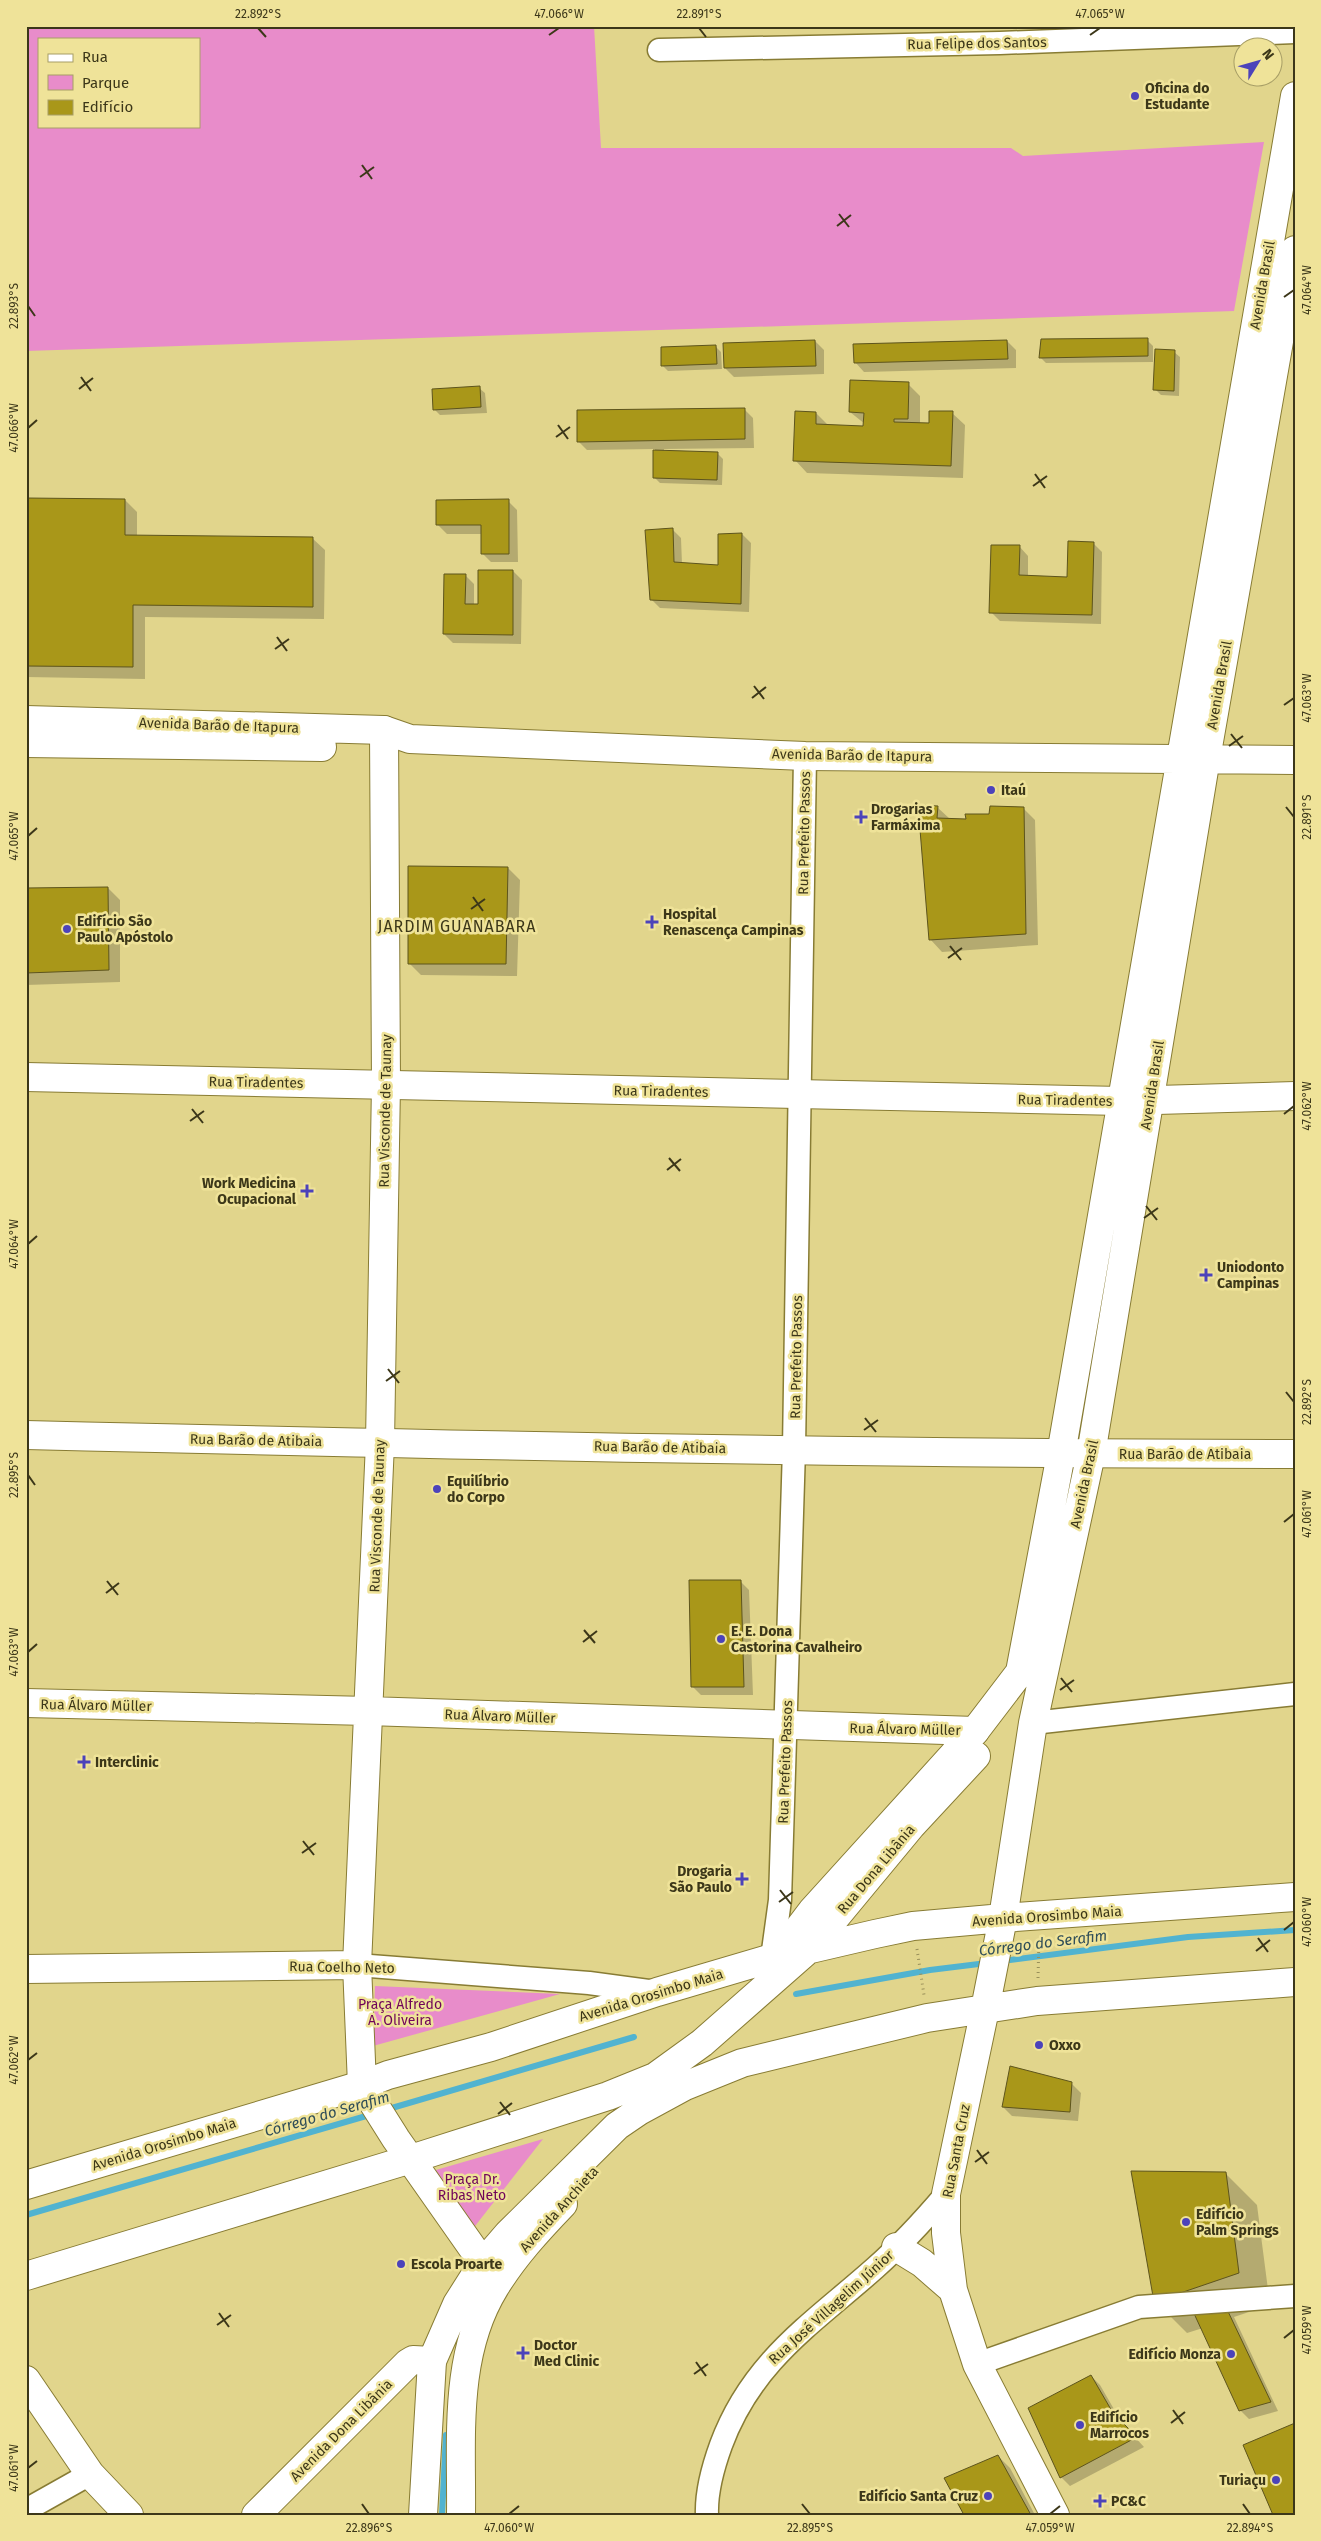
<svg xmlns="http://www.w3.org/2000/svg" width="1321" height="2541" font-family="'Fira Sans',sans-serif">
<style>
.green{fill:#e88cca;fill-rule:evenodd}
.shadow{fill:#0003}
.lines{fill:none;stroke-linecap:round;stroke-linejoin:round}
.stream{stroke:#51b3d0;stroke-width:6}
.building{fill:#a99719;stroke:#5d541d}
.minor-casing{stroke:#887c34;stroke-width:25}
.tertiary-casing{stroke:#887c34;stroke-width:30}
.secondary-casing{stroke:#887c34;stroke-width:30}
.primary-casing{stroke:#887c34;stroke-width:30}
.path{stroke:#99905a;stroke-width:3;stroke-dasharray:1 4;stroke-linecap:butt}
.minor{stroke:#fff;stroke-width:22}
.tertiary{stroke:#fff;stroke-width:28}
.secondary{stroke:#fff;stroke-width:28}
.primary{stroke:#fff;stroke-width:28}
.ticks{fill:none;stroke:#3c3719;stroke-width:2}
.poi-dot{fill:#4c43ba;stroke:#efe399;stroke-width:2}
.labels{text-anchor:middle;stroke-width:5;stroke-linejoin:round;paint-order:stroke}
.street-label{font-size:14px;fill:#3c3719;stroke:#efe399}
.poi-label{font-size:14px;font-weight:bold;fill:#3c3719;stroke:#efe399;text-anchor:start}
.park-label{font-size:14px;fill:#700459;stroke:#efe399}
.water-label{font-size:15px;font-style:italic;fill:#304e58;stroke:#efe399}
.quarter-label{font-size:16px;letter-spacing:1px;fill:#3c3719;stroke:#efe399}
.neatline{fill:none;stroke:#3c3719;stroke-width:2}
.ticks-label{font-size:12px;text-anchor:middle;fill:#3c3719}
</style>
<rect width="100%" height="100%" fill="#e1d58c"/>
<!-- green -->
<path class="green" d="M26,26H594L601,148H1011L1023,156L1264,142L1234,311L26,351ZM39,39H199V126H39Z
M375,1986L560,1994L373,2046Z
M543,2139L472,2230L429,2172Z"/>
<!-- shadow -->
<path class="shadow" d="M1147,340L1153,346V362L1046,363L1040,357Z
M815,341L824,350V374L734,377L725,368Z
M1007,341L1016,350V368L864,372L855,362Z
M716,347L721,352L722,369L668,371L662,365Z
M1174,352L1180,357L1179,396L1161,395L1155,389Z
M908,384L920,396V424L930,425L952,413L965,425L963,478L807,473L795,460L816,413L828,425L864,427L865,424L850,412Z
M479,388L485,393L487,413L440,415L434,409Z
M744,409L753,418L754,448L664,449V451L717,453L723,459L722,485L660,483L654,477L655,449L587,450L578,441Z
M26,499L125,500L137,512V536L312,538L325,550L324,619L145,617V679L26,677Z
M508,501L517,510L518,562H491L482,553V534H447L438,525Z
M672,529L681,538L682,564L719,567L742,534L751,543L749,612L660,608L651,599Z
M1093,543L1102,552L1101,624L1000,621L991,612L1019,546L1028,556V577L1068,578Z
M513,571L522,580L521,644L453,643L444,634L465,575L474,584V605H479Z
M937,807L950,819L968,821L1023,808L1035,820L1038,945L942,952L930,939Z
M508,868L520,880L517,976L421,975L409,963Z
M108,888L120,900V982L26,985V889Z
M740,1581L749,1590L753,1695H701L692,1686Z
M1072,2084L1081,2093L1078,2121L1012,2116L1003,2107Z
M1225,2173L1257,2205L1270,2305L1234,2317L1278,2411L1249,2419L1240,2410L1203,2328L1187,2333L1155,2301Z
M1091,2376L1100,2385L1122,2423L1144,2447L1070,2486L1061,2477Z
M998,2456L1010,2468L1035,2515H966Z"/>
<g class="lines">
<!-- stream -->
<path class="stream" d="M1002,1961L1188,1937L1295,1930
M796,1994L930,1970L987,1963
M385,2110L634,2037
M26,2215L373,2114
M442,2515L446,2435"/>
</g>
<!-- building -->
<path class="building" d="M1148,338V356L1039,358L1041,339Z
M815,340L816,366L724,368L723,343Z
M1007,340L1008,359L854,363L853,344Z
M716,345L717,364L661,366V347Z
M1155,349L1175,350L1174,391L1153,390Z
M850,380L909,382L908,419H894V422L929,423V411H953L951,466L793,461L795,411L816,412V424L863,426L864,413L849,412Z
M480,386L481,407L433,410L432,389Z
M745,408V439L577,442V410Z
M653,450L718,452L717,480L653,478Z
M26,498L125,499V535L313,537V607L133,605V667L26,666Z
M509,499V554H481V525H436V500Z
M673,528L674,562L718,565V534L742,533L741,604L650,600L645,530Z
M1068,541L1094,542L1092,615L989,613L991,545H1020L1019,575L1067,577Z
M478,570H513V635L443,634L444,574H466L465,604H478Z
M918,805L938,806L937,818L966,819L965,814H989L990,806L1024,807L1026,934L929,940Z
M408,866L508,867L506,964H408Z
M108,887L109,970L26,973V888Z
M689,1580H741L744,1687H691Z
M1010,2066L1072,2082L1070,2112L1002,2107Z
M1131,2171L1226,2172L1239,2273L1154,2302Z
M1224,2303L1271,2402L1239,2411L1191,2307Z
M1091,2375L1113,2413L1137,2437L1060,2478L1028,2408Z
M1295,2423V2515H1273L1243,2445Z
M998,2455L1031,2515H964L944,2478Z"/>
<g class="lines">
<defs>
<path id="minor" d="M659,50L1000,43L1295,32
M1033,1723L1295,1694
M772,1958L780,1900L794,1449L805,756
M357,1965L589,1983L656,1992
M977,2364L1139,2307L1295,2296
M26,2510L90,2474
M707,2515C706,2491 713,2467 721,2445C752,2361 812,2324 875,2268C901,2245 924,2220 946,2194"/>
<path id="tertiary" d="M384,730L386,1084L380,1443L357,1965L362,2085L396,2139L483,2263
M26,1703L368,1711L975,1731
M26,1969L357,1965"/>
<path id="secondary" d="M26,1077L1121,1101L1295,1096
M26,1435C449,1445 872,1454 1295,1454
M985,2009L946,2194V2233L953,2290L977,2364L1055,2515
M896,2247L922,2263L953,2290
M26,2380L90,2474L129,2515
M256,2515L408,2363L413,2360L432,2361"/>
<path id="primary" d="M26,720L384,730L410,739L805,756L1295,760
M26,743L322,747
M777,1957L812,1911L975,1731L1020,1672L1061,1454L1295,96
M985,2009L1003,1918L1033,1723L1091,1454L1204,770L1295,250
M26,2185L362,2085L388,2075L491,2047L657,1992L772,1958L875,1934L913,1926L1003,1918L1295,1897
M26,2276L411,2159L608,2096L655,2077L702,2043L810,1948L911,1826L976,1756
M423,2515L432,2361L457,2304L483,2263L508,2234L617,2126L639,2111L685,2086L742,2063L927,2018L1037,2001L1295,1982
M461,2515C462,2438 453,2355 495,2287C514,2256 538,2230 563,2204"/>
</defs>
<!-- minor casing -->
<use href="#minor" class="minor-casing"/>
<!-- tertiary casing -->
<use href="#tertiary" class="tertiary-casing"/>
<!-- secondary casing -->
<use href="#secondary" class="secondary-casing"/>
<!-- primary casing -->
<use href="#primary" class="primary-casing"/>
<!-- path -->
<path class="path" d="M917,1949L924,1995
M1038,1978L1039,1939"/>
<!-- minor -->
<use href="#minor" class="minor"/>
<!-- tertiary -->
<use href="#tertiary" class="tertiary"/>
<!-- secondary -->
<use href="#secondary" class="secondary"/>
<!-- primary -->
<use href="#primary" class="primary"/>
</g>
<!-- ticks -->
<path class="ticks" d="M258,28L266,37M699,28L706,37M549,35L559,28M1090,35L1100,28M362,165L372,179M360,177L374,167M839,214L849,227M837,226L851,215M1284,297L1294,290M28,306L35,316M81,377L91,391M79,389L93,378M558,425L568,439M28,428L37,420M556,437L570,427M1035,474L1045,488M1033,486L1047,476M277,637L287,651M275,649L289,639M754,686L764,699M752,698L766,687M1284,705L1294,698M1231,734L1242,748M1229,746L1243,736M1286,807L1294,817M28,836L37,828M473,897L483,911M471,909L485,899M950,946L961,960M948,958L962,948M192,1109L203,1123M1284,1114L1294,1106M190,1121L204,1111M669,1158L680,1171M667,1170L681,1159M1146,1206L1157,1220M1144,1218L1158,1208M28,1244L37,1236M388,1369L399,1383M386,1381L400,1371M1286,1392L1294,1402M865,1418L876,1432M864,1430L878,1420M28,1475L35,1485M1284,1522L1294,1514M107,1581L118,1595M106,1593L119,1583M584,1630L595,1643M583,1642L597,1631M28,1652L37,1644M1061,1678L1072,1692M1060,1690L1074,1680M303,1841L314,1855M302,1853L316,1843M780,1890L791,1904M779,1902L793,1892M1284,1930L1294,1922M1258,1938L1268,1952M1256,1951L1270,1940M28,2060L37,2053M500,2102L510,2115M498,2114L512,2103M977,2150L987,2164M975,2162L989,2152M219,2313L229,2327M217,2325L231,2315M1284,2338L1294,2330M696,2362L706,2376M694,2374L708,2364M1173,2410L1183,2424M1171,2423L1185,2412M28,2468L37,2461M362,2504L369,2514M802,2504L810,2514M1243,2504L1250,2514M509,2514L519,2506M1050,2514L1060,2506"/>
<!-- markers -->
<g class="poi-dot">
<circle cx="1135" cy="96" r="5"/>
<circle cx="991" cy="790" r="5"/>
<path d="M858.5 809.5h5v5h5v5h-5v5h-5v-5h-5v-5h5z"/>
<path d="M649.5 914.5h5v5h5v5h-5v5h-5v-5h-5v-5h5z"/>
<circle cx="67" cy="929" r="5"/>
<path d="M304.5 1183.5h5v5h5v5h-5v5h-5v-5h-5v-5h5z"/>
<path d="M1203.5 1267.5h5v5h5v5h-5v5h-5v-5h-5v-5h5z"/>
<circle cx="437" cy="1489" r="5"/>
<circle cx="721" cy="1639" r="5"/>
<path d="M81.5 1754.5h5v5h5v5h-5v5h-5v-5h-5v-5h5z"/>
<path d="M739.5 1871.5h5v5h5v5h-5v5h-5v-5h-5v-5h5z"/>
<circle cx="1039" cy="2045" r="5"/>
<circle cx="1186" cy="2222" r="5"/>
<circle cx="401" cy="2264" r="5"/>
<path d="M520.5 2345.5h5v5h5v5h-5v5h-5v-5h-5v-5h5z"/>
<circle cx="1231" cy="2354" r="5"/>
<circle cx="1080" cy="2425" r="5"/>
<circle cx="1276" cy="2480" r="5"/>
<circle cx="988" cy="2496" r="5"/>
<path d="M1097.5 2493.5h5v5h5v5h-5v5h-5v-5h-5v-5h5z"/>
</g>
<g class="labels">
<!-- street labels -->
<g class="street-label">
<text transform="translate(977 43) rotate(-1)" y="5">Rua Felipe dos Santos</text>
<text transform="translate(1262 285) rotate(-80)" y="5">Avenida Brasil</text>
<text transform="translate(1219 685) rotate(-80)" y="5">Avenida Brasil</text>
<text transform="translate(219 725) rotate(2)" y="5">Avenida Barão de Itapura</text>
<text transform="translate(852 755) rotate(1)" y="5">Avenida Barão de Itapura</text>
<text transform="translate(804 833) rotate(-89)" y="5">Rua Prefeito Passos</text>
<text transform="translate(256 1082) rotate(1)" y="5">Rua Tiradentes</text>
<text transform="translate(1152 1085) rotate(-81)" y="5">Avenida Brasil</text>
<text transform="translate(661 1091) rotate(1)" y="5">Rua Tiradentes</text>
<text transform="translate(1065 1100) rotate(1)" y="5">Rua Tiradentes</text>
<text transform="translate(385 1111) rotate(-89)" y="5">Rua Visconde de Taunay</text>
<text transform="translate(796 1357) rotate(-89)" y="5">Rua Prefeito Passos</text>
<text transform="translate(256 1440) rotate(1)" y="5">Rua Barão de Atibaia</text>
<text transform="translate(660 1447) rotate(1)" y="5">Rua Barão de Atibaia</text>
<text x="1185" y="1459">Rua Barão de Atibaia</text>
<text transform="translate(1084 1484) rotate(-78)" y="5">Avenida Brasil</text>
<text transform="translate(377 1516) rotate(-88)" y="5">Rua Visconde de Taunay</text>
<text transform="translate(96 1705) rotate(1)" y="5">Rua Álvaro Müller</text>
<text transform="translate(500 1716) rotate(2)" y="5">Rua Álvaro Müller</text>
<text transform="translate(905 1729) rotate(1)" y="5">Rua Álvaro Müller</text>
<text transform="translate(785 1762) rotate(-88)" y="5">Rua Prefeito Passos</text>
<text transform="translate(876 1869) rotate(-50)" y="5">Rua Dona Libânia</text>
<text transform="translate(1047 1916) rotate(-4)" y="5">Avenida Orosimbo Maia</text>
<text transform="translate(342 1967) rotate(1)" y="5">Rua Coelho Neto</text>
<text transform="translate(651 1995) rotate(-17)" y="5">Avenida Orosimbo Maia</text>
<text transform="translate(164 2144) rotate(-17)" y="5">Avenida Orosimbo Maia</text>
<text transform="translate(956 2151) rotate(-79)" y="5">Rua Santa Cruz</text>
<text transform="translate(559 2209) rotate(-48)" y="5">Avenida Anchieta</text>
<text transform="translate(831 2307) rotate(-42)" y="5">Rua José Villagelim Júnior</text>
<text transform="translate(341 2430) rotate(-45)" y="5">Avenida Dona Libânia</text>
</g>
<!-- poi labels -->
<g class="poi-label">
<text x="1145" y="93">Oficina do<tspan x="1145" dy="16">Estudante</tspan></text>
<text x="1001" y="795">Itaú</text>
<text x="871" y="814">Drogarias<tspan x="871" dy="16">Farmáxima</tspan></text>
<text x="663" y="919">Hospital<tspan x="663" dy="16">Renascença Campinas</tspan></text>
<text x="77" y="926">Edifício São<tspan x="77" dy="16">Paulo Apóstolo</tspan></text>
<text x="296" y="1188" text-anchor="end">Work Medicina<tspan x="296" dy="16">Ocupacional</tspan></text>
<text x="1217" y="1272">Uniodonto<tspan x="1217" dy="16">Campinas</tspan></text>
<text x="447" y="1486">Equilíbrio<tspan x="447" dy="16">do Corpo</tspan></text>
<text x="731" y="1636">E. E. Dona<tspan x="731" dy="16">Castorina Cavalheiro</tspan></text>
<text x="95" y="1767">Interclinic</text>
<text x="732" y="1876" text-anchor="end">Drogaria<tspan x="732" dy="16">São Paulo</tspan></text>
<text x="1049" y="2050">Oxxo</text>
<text x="1196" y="2219">Edifício<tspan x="1196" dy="16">Palm Springs</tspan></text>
<text x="411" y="2269">Escola Proarte</text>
<text x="534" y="2350">Doctor<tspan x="534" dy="16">Med Clinic</tspan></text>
<text x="1221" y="2359" text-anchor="end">Edifício Monza</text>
<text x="1090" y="2422">Edifício<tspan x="1090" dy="16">Marrocos</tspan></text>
<text x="1266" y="2485" text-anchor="end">Turiaçu</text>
<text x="978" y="2501" text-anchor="end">Edifício Santa Cruz</text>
<text x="1111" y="2506">PC&amp;C</text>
</g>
<!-- park labels -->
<g class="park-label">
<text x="400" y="2009">Praça Alfredo<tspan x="400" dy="16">A. Oliveira</tspan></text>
<text x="472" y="2184">Praça Dr.<tspan x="472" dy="16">Ribas Neto</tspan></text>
</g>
<!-- water labels -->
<g class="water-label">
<text transform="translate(1043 1943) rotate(-7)" y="5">Córrego do Serafim</text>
<text transform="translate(327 2114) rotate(-16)" y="5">Córrego do Serafim</text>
</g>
<!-- quarter labels -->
<g class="quarter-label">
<text x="457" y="932">JARDIM GUANABARA</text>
</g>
</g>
<!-- border -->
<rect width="1321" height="2541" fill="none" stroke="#efe399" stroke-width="55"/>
<!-- legend -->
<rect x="38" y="38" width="162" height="90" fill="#efe399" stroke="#a79e66"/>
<rect x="48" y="54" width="25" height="8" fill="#ffffff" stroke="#a79e66"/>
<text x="82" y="62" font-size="15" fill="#3c3719">Rua</text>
<rect x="48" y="75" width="25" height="15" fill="#e88cca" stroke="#a79e66"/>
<text x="82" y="88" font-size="15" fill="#3c3719">Parque</text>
<rect x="48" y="100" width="25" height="15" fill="#a99719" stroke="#a79e66"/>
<text x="82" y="112" font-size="15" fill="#3c3719">Edifício</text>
<!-- north arrow -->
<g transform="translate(1258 62) rotate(53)"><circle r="24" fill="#efe399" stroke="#a79e66"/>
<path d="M0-4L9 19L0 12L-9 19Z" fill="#4c43ba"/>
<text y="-8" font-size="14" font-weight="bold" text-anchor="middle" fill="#3c3719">N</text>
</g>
<rect x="28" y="28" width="1266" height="2486" class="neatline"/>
<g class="ticks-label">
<text x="258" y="18">22.892°S</text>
<text x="559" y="18">47.066°W</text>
<text x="699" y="18">22.891°S</text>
<text x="1100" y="18">47.065°W</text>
<text transform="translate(1307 290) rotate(-90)" y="4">47.064°W</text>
<text transform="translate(14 306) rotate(-90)" y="4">22.893°S</text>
<text transform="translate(14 428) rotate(-90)" y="4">47.066°W</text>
<text transform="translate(1307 698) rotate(-90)" y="4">47.063°W</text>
<text transform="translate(1307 817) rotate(-90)" y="4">22.891°S</text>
<text transform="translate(14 836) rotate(-90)" y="4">47.065°W</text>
<text transform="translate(1307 1106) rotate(-90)" y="4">47.062°W</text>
<text transform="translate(14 1244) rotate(-90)" y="4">47.064°W</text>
<text transform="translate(1307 1402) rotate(-90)" y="4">22.892°S</text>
<text transform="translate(14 1475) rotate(-90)" y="4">22.895°S</text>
<text transform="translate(1307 1514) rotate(-90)" y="4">47.061°W</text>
<text transform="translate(14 1652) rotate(-90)" y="4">47.063°W</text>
<text transform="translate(1307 1922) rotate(-90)" y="4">47.060°W</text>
<text transform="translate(14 2060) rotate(-90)" y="4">47.062°W</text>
<text transform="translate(1307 2330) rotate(-90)" y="4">47.059°W</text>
<text transform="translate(14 2468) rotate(-90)" y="4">47.061°W</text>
<text x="369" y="2532">22.896°S</text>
<text x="509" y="2532">47.060°W</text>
<text x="810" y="2532">22.895°S</text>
<text x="1050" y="2532">47.059°W</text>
<text x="1250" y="2532">22.894°S</text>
</g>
</svg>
